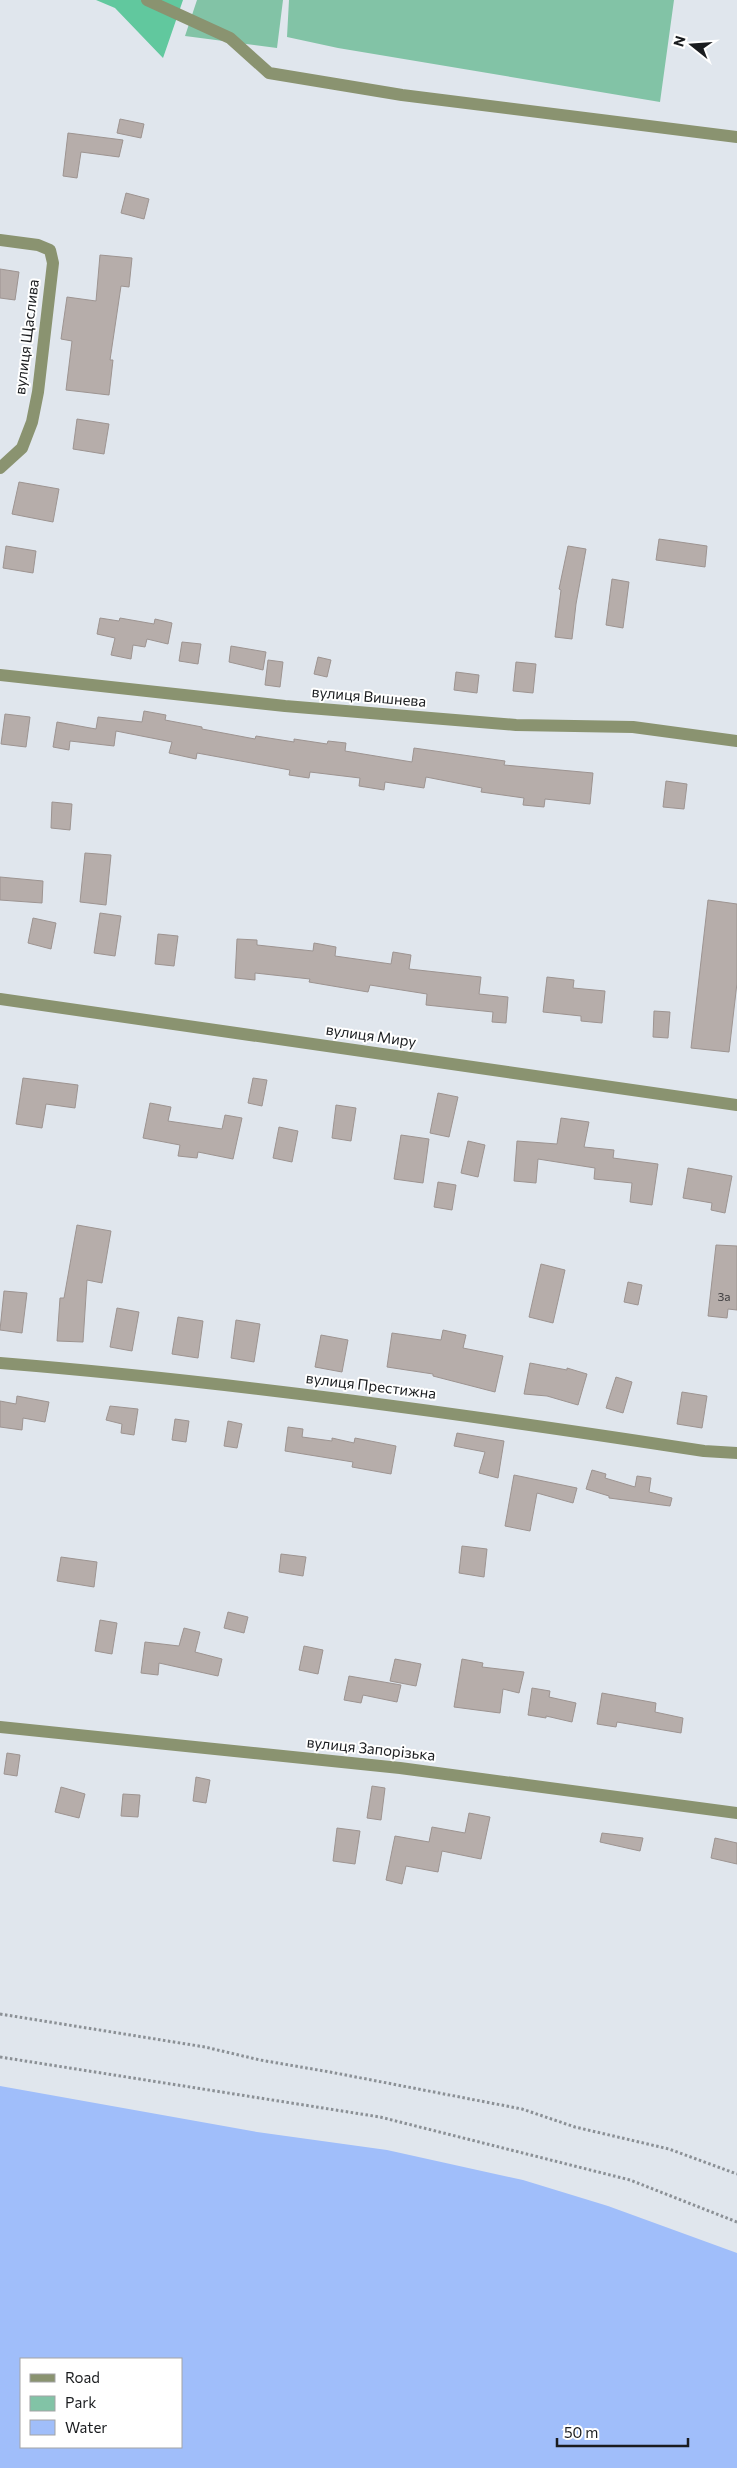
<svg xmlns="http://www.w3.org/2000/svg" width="737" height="2468" font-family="Commissioner,sans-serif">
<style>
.green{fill:#82c3a6}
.forest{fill:#61c89e}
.water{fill:#a0befa;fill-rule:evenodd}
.building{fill:#b6adaa;stroke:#9d9491}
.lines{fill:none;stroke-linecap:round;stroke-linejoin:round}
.path{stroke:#8b9095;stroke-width:3;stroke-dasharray:2.5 2.5;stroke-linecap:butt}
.minor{stroke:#8a9370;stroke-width:12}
.labels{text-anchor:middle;stroke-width:4;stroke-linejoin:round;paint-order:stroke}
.number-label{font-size:12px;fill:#414042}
.street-label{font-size:15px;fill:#1a1c1f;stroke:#fff}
</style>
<rect width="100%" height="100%" fill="#e0e6ed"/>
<!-- green -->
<path class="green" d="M197,0H283L277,48L185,36Z
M289,0H674L660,102L338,48L287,37Z"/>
<!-- forest -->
<path class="forest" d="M96,0H183L163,58L115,8Z"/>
<!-- water -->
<path class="water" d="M0,2086L257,2132L387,2150L523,2180L608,2206L737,2253V2468H0ZM21,2359H181V2447H21Z"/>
<!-- building -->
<path class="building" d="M120,119L144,124L141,138L117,133Z
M68,133L123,140L119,157L81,152L77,178L63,176Z
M126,193L149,199L144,219L121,213Z
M100,255L132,258L129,287L121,286L110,360H113L109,395L66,390L72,341L61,339L67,297L96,301Z
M0,269L19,272L15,300L0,298Z
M77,419L109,424L104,454L73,449Z
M19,482L59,489L53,522L12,514Z
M659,539L707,546L705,567L656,560Z
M6,546L36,551L33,573L3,568Z
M568,546L586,549L576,604L572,639L555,637L561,590L559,589Z
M612,579L629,582L623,628L606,625Z
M100,618L119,621L120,618L154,624L155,619L172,623L168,644L147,639L145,647L133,645L131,659L111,655L115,638L97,634Z
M182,642L201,644L198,664L179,661Z
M231,646L266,652L263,670L229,662Z
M318,657L331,660L327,677L314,674Z
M268,660L283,662L280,687L265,685Z
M516,662L536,664L533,693L513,691Z
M456,672L479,675L477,693L454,690Z
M144,711L166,715L165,720L202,727V729L255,739L256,736L294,742V739L327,744L328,741L346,743L345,751L412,762L414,748L505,761L504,765L593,773L590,804L545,799L544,807L523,805L524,798L481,792L482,788L426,777L424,788L385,782L384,790L359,786L360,778L310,772L309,778L289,775L290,770L197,753L196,759L169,753L172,742L116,731L114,746L70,741L69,750L53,747L57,722L96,729L98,717L142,722Z
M5,714L30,717L26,747L1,744Z
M666,781L687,784L684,809L663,807Z
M52,802L72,804L70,830L51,828Z
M85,853L111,855L106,905L80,902Z
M0,877L43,881L42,903L0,900Z
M708,900L737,904V983L729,1052L691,1048Z
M100,913L121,916L115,956L94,953Z
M33,918L56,923L51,949L28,943Z
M158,934L178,936L174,966L155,964Z
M237,939L257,940V945L313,951L314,943L336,947L335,956L391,964L393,952L411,955L409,969L481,977L479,994L508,997L506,1023L492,1022L493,1012L426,1005L427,994L370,985L368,992L309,982L310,979L255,973V980L235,978Z
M547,977L574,980L573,988L605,991L602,1023L581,1021V1016L543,1012Z
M654,1011L670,1012L668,1038L653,1037Z
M23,1078L78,1085L75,1108L46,1104L42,1128L16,1124Z
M253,1078L267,1080L262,1106L248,1103Z
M438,1093L458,1097L449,1137L430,1133Z
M150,1103L171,1107L168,1121L222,1129L225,1115L242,1118L233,1159L198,1152L197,1158L178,1156L180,1145L143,1138Z
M336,1105L356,1108L351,1141L332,1138Z
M561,1118L589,1122L584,1147L614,1150L613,1158L658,1164L652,1205L630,1202L632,1183L594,1179L595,1168L538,1159L536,1183L514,1181L517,1141L557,1144Z
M279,1127L298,1131L292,1162L273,1158Z
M401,1135L429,1139L423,1183L394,1179Z
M468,1141L485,1145L478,1177L461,1173Z
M688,1168L732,1176L725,1213L711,1210L712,1203L683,1198Z
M438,1182L456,1185L452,1210L434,1207Z
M77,1225L111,1231L102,1283L87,1280L83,1342L57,1341L60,1298H64Z
M716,1245L737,1246V1310L728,1309L727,1318L708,1316Z
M541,1264L565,1270L553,1323L529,1317Z
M628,1282L642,1285L638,1305L624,1302Z
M4,1291L27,1293L22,1333L0,1330Z
M117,1308L139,1312L132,1351L110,1347Z
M178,1317L203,1321L198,1358L172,1354Z
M236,1320L260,1324L254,1362L231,1358Z
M443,1330L466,1335L463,1348L503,1356L495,1392L433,1376V1374L387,1367L392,1333L441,1340Z
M321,1335L348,1340L342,1372L315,1367Z
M530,1363L567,1370V1368L587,1374L578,1405L547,1396L524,1394Z
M616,1377L632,1382L623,1413L606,1408Z
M682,1392L707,1396L702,1428L677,1424Z
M17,1396L49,1402L45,1422L23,1418L22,1430L0,1427V1401L16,1404Z
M110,1406L138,1409L134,1435L121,1433L122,1424L106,1420Z
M175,1419L189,1421L186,1442L172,1440Z
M228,1421L242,1424L237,1448L224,1446Z
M288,1427L303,1429L302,1437L332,1441V1438L354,1443L355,1438L396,1446L391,1474L352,1467L353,1462L285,1451Z
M457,1433L504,1441L498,1478L479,1473L485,1452L454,1446Z
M592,1470L606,1474L605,1478L635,1487L637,1476L651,1478L649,1492L672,1498L670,1506L609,1498V1496L586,1489Z
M514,1475L577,1488L573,1503L537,1493L530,1531L505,1526Z
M462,1546L487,1549L484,1577L459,1573Z
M281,1554L306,1557L303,1576L279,1572Z
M61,1557L97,1562L94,1587L57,1581Z
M228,1612L248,1617L244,1633L224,1628Z
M100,1620L117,1623L112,1654L95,1651Z
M184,1628L200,1632L195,1652L222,1659L218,1676L159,1663L158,1675L141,1673L145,1642L179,1646Z
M304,1646L323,1650L318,1674L299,1670Z
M395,1659L421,1664L416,1686L390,1681Z
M462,1659L483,1663L482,1667L524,1672L519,1693L503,1689L500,1713L454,1707Z
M349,1676L401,1685L397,1702L363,1695L361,1703L344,1700Z
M532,1688L550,1691L549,1697L576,1703L572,1722L546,1716V1718L528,1715Z
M602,1693L656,1703L655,1712L683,1718L681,1733L617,1722L616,1727L597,1724Z
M7,1753L20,1755L17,1776L4,1774Z
M196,1777L210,1780L206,1803L193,1801Z
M372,1786L385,1788L381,1820L367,1818Z
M61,1787L85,1794L79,1818L55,1812Z
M123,1794L140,1795L138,1817L121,1816Z
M469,1813L490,1817L481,1859L442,1851L438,1872L406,1866L402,1884L386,1880L395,1836L429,1842L432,1827L465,1833Z
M337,1828L360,1831L355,1864L333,1861Z
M602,1833L643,1838L640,1851L600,1842Z
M715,1838L737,1843V1864L711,1858Z"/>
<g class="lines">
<!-- path -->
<path class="path" d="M0,2014L205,2047L260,2060L330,2072L522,2109L575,2127L669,2149L737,2174
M0,2057L380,2117L630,2180L737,2222"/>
<!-- minor -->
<path class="minor" d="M147,0L230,38L269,73L402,95L737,137
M0,240L38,245L50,250L53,263L38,392L32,422L22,448L0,468
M0,675L285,706L516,725L633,727L737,741
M0,999L737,1105
M0,1363C236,1382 470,1415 704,1451L737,1453
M0,1727L400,1768L737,1813"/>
</g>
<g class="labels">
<!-- number labels -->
<g class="number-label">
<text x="724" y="1301">3а</text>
</g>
<!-- street labels -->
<g class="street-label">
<text transform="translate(27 337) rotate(-83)" y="5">вулиця Щаслива</text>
<text transform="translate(369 697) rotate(5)" y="5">вулиця Вишнева</text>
<text transform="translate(371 1036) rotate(8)" y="5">вулиця Миру</text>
<text transform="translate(371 1386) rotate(7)" y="5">вулиця Престижна</text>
<text transform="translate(371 1749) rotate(6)" y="5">вулиця Запорізька</text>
</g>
</g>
<!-- legend -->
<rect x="20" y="2358" width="162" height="90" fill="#ffffff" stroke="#a3a4a5"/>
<rect x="30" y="2374" width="25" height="8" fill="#8a9370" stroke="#a3a4a5"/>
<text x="65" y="2383" font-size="15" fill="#1a1c1f">Road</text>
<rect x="30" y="2396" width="25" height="15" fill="#82c3a6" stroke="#a3a4a5"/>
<text x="65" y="2408" font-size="15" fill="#1a1c1f">Park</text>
<rect x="30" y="2420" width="25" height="15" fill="#a0befa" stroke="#a3a4a5"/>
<text x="65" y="2433" font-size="15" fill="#1a1c1f">Water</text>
<!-- north arrow -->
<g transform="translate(692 45) rotate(287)" stroke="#ffffff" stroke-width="4" paint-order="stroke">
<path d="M0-4L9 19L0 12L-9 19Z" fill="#1a1c1f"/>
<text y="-8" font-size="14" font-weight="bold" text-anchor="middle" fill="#1a1c1f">N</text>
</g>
<!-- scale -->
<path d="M557 2438v8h131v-8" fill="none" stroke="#1a1c1f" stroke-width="2.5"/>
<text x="564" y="2438" font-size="15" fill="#1a1c1f" stroke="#ffffff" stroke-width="4" paint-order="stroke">50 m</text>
</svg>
